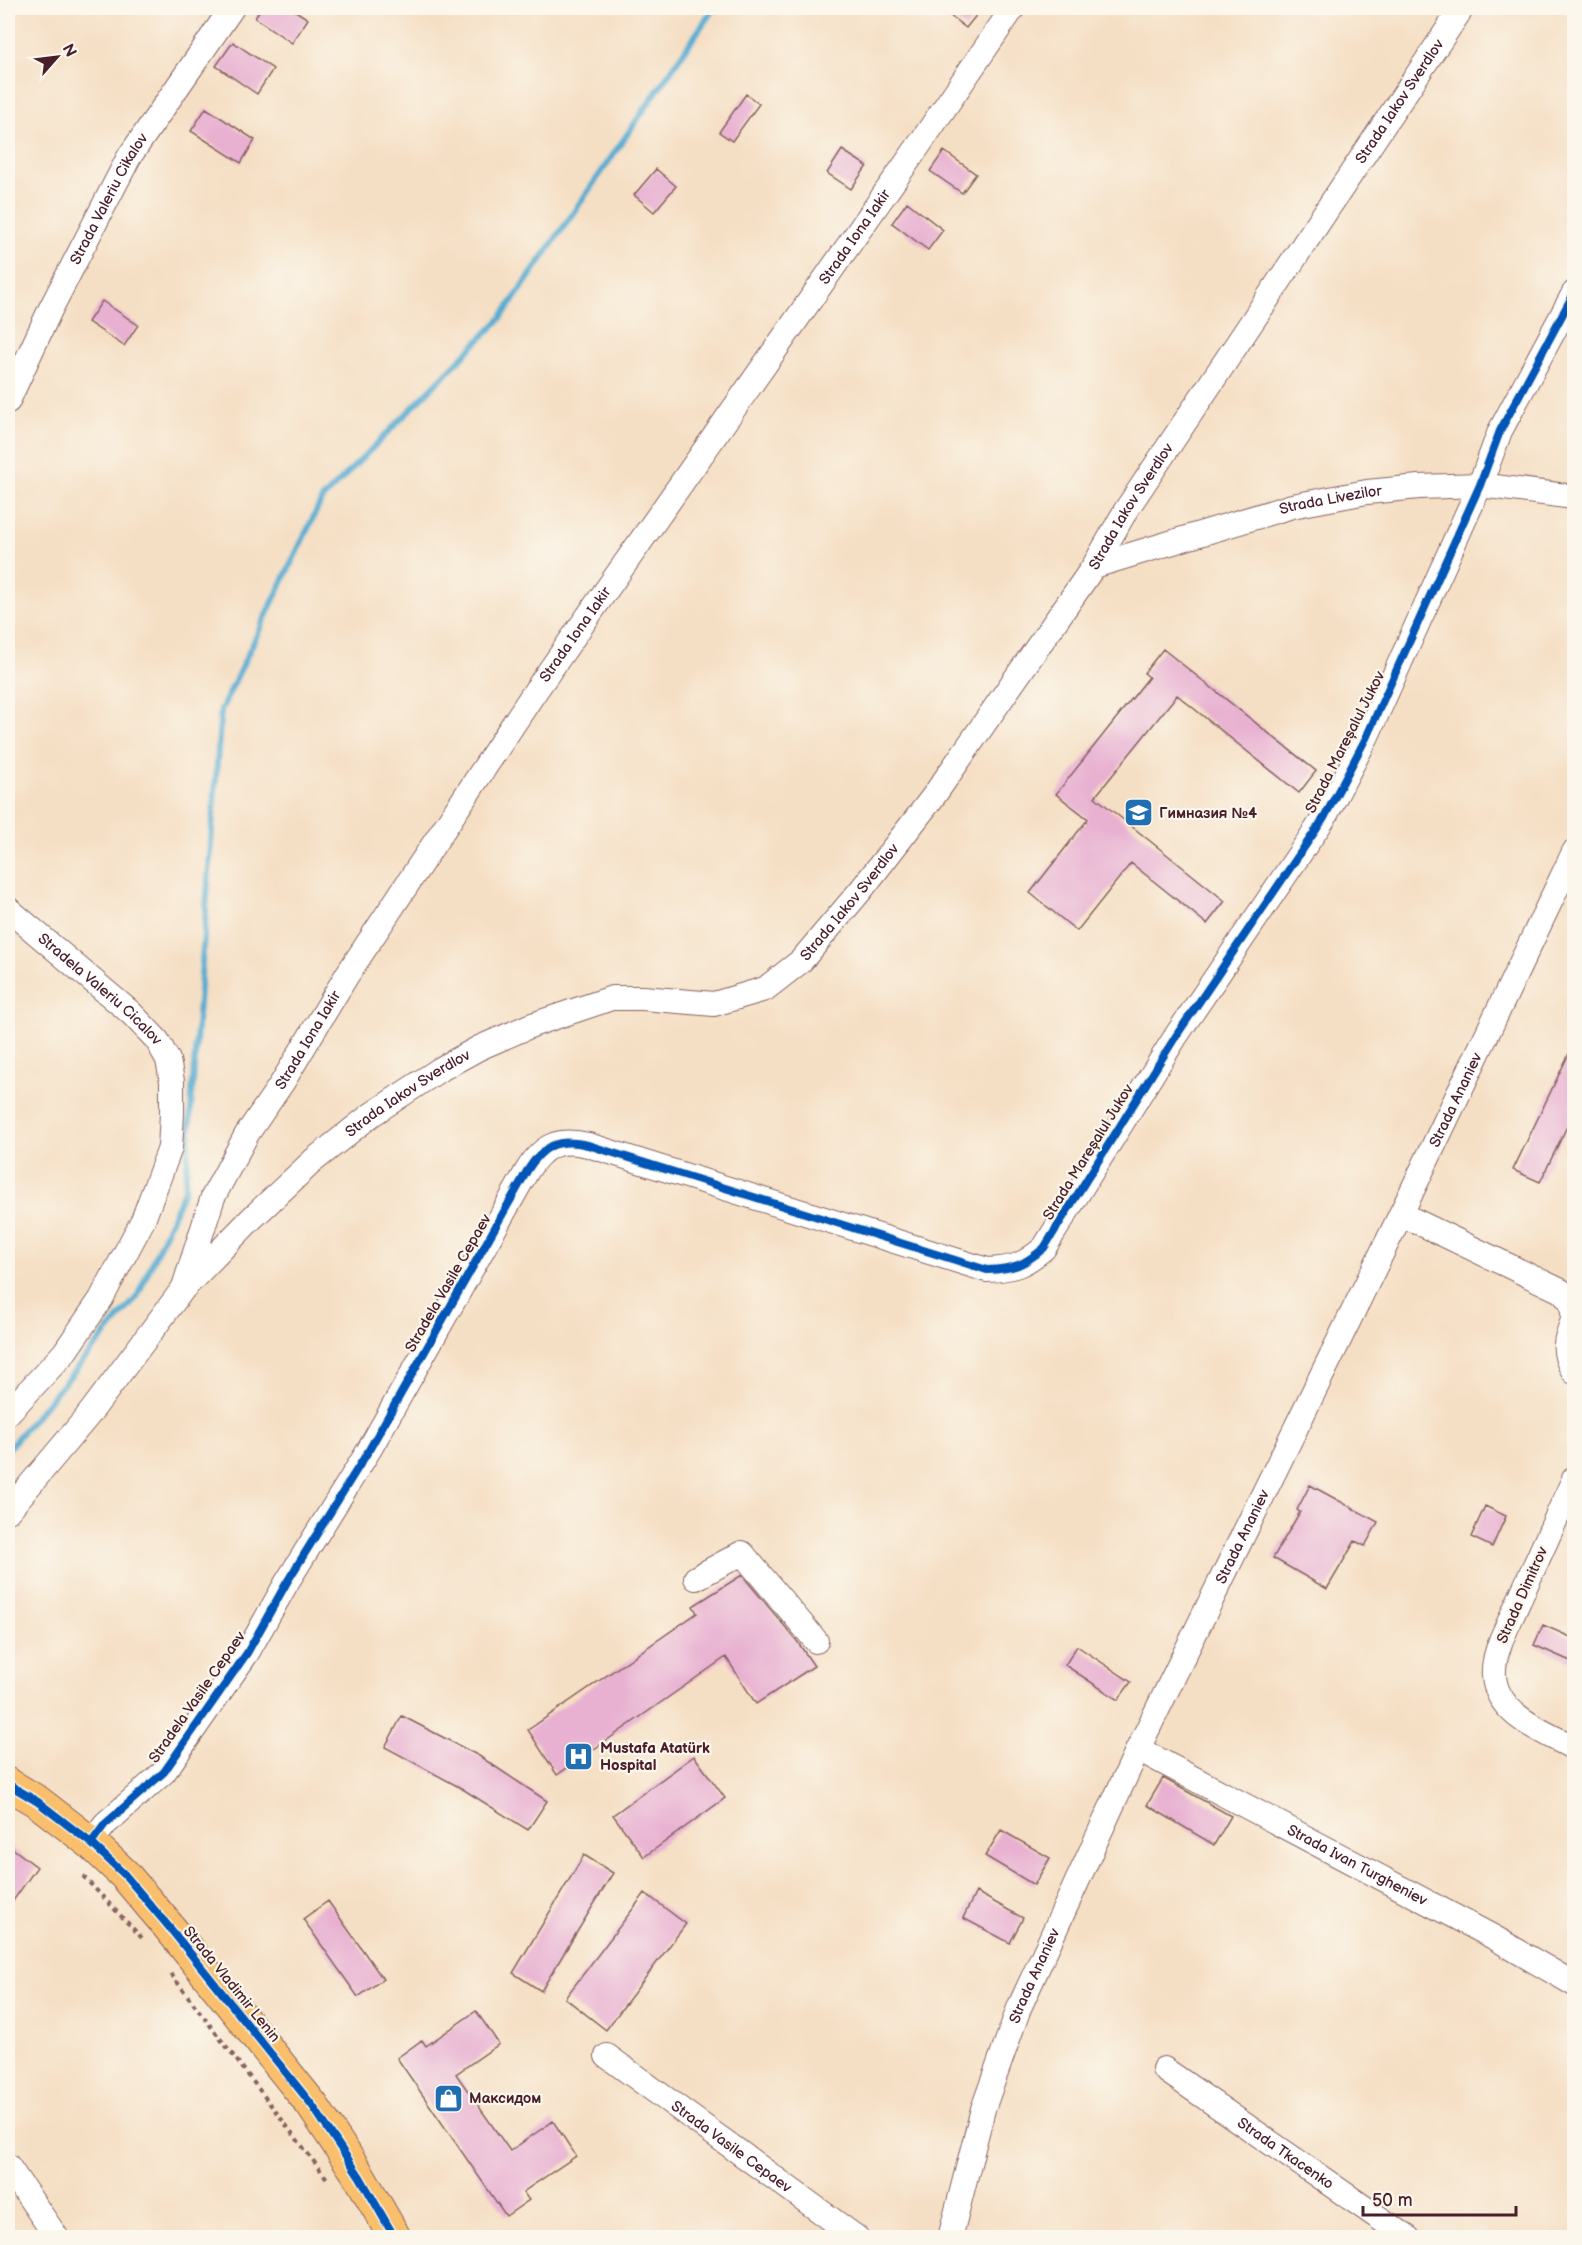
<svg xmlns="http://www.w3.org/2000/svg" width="1582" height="2245" font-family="'Balsamiq Sans',sans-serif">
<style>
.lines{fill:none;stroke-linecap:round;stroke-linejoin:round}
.stream{stroke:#55acd2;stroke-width:6}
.building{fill:#e8b1d1}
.minor-casing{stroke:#866261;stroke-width:26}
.major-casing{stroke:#866261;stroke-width:34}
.path{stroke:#866261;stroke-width:4;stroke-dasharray:4.5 4.5;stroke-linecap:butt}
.minor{stroke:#fff;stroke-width:24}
.major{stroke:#f9bf6d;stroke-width:32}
.cycleway-casing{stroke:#fbf7ec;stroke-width:11}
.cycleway{stroke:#0057b8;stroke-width:8}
.labels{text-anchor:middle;stroke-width:4.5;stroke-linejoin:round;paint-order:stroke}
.street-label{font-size:15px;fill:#4a1f2b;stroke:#fbf7ec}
.poi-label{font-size:15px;font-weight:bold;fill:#4a1f2b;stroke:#fbf7ec;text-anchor:start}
</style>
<rect width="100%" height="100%" fill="#fbf7ec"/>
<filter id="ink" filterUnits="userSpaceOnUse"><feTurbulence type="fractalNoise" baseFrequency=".0167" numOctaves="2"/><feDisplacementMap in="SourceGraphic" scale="12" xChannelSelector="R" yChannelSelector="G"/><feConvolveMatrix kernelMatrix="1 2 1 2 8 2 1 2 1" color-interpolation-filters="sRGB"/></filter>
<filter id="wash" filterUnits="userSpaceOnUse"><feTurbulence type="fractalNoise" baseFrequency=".008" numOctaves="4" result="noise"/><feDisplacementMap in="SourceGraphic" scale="24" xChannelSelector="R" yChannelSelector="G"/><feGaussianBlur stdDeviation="1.35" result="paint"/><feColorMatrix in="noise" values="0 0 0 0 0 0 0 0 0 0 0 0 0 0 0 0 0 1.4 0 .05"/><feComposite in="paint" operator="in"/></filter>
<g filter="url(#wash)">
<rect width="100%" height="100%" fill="#f5dfc4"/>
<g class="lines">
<!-- stream -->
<path class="stream" d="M8,1449L137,1297L185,1188L221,710L322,499L501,318L714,8"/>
</g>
<g id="blocks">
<!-- building -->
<path class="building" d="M261,8H291L308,19L292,43L255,18Z
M940,8H982L966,28Z
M233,42L273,69L257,94L216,66Z
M746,94L759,104L732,141L719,132Z
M206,108L255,140L241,163L191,131Z
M842,150L867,166L851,189L827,173Z
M944,151L976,174L962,193L930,171Z
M656,169L676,186L654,212L634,195Z
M907,202L943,230L928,250L892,223Z
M102,301L138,325L124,346L88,322Z
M1163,649L1316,771L1299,793L1177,695L1095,797L1225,901L1207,924L1131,863L1077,931L1030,893L1088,819L1056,794L1149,677L1144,673Z
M1575,1041V1110L1540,1182L1513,1170Z
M1310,1485L1378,1522L1365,1546L1355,1541L1327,1589L1273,1558L1300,1512L1297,1510Z
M1485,1506L1506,1516L1492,1547L1471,1537Z
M742,1575L797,1641L814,1666L756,1704L726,1657L557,1775L528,1730L697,1613L693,1606Z
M1543,1625L1575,1639V1663L1534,1645Z
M1077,1646L1131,1682L1118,1700L1065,1665Z
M402,1716L479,1756L547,1801L528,1830L461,1788L385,1747Z
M694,1756L725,1798L644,1857L613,1815Z
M1163,1778L1231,1816L1214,1845L1147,1805Z
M1001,1830L1050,1858L1034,1885L985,1856Z
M8,1845L37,1867L8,1908Z
M584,1855L613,1873L541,1991L513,1973Z
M976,1892L1023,1918L1010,1943L963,1918Z
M645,1893L686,1924L606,2030L565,1998Z
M328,1901L383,1979L358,1997L303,1919Z
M476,2011L499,2044L456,2074L510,2151L553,2121L576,2156L523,2192L529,2200L506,2216L397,2058L422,2040L426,2046Z"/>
</g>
</g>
<g filter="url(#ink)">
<use href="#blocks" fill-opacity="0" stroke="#866261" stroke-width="1.5"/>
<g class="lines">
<defs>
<g id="minor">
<path id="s1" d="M8,401L50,310L129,157L232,8"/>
<path id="s2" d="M1094,566L1292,506L1367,492L1419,487L1480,485L1574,497"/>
<path id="s3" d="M8,909L131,1013L157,1040L168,1060L172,1081V1114L170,1148L143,1220L101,1299L64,1353L8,1413"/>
<path d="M1401,1214L1561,1291L1571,1302L1574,1318"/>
<path id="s4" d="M184,1287L213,1197L247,1134L282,1083L347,975L534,693L917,148L1013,8"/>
<path d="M1574,1318C1565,1339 1561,1352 1574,1372"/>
<path d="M1574,1479L1501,1640C1497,1652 1493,1663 1494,1676C1497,1716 1545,1732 1574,1748"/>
<path id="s5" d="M8,1511L87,1417L183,1289L250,1220L314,1160L371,1115L439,1070L479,1048L532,1025L612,998H643L714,1004L765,989L801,961L861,890L933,797L1094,566L1126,510L1462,8"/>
<path d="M696,1578L742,1553L816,1641"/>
<path id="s6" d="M1138,1749L1495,1938L1574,1984"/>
<path d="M91,1843L105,1824L164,1772L247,1653L287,1582L369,1450L527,1171C543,1145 558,1138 588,1145L987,1270C1014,1269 1024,1265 1044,1248L1176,1036L1324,818L1366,738L1480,485L1500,431L1574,293"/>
<path id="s7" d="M607,2056L857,2238"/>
<path id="s8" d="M1164,2069L1408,2238"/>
<path d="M8,2166L57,2238"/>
<path id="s9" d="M950,2238L983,2109L1019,2008L1138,1749L1401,1214L1574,852"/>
</g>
<path id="major" d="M8,1784L38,1802L91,1843L125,1875L169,1927L312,2105L360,2177L395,2238"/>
</defs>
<!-- minor casing -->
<use href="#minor" class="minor-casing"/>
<!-- major casing -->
<use href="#major" class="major-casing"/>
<!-- path -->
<path class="path" d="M83,1876L142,1938
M171,1974L328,2180"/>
<!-- minor -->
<use href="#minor" class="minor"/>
<!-- major -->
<use href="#major" class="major"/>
<defs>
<path id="cycleway" d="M8,1784L38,1802L91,1843L125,1875L169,1927L312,2105L360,2177L395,2238
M91,1843L105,1824L164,1772L247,1653L287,1582L369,1450L527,1171C543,1145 558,1138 588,1145L987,1270C1014,1269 1024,1265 1044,1248L1176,1036L1324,818L1366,738L1480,485L1500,431L1574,293"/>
</defs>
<!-- cycleway casing -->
<use href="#cycleway" class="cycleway-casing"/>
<!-- cycleway -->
<use href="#cycleway" class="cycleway"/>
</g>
</g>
<!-- icons -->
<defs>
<symbol id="school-square" viewBox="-11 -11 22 22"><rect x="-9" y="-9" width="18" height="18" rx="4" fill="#1f6fb2" stroke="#fbf7ec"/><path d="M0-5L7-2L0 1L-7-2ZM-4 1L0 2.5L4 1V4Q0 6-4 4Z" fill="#fff"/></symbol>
<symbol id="hospital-square" viewBox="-11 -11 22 22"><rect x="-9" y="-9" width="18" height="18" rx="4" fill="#1f6fb2" stroke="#fbf7ec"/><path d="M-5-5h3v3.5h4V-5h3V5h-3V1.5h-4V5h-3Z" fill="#fff"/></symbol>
<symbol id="shop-square" viewBox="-11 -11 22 22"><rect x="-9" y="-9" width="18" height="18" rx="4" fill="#1f6fb2" stroke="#fbf7ec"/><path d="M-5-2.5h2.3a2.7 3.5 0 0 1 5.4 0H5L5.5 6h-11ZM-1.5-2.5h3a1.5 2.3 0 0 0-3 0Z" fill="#fff"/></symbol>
</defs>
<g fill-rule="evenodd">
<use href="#school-square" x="1122" y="796" width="33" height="33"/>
<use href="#hospital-square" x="562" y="1740" width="33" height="33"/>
<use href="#shop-square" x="432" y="2082" width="33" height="33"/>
</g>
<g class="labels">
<!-- street labels -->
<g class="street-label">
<text dy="5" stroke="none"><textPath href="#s5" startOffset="2058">Strada Iakov Sverdlov</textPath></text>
<text dy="5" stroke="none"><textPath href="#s1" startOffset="226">Strada Valeriu Cikalov</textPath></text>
<text dy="5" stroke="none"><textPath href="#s4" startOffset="1250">Strada Iona Iakir</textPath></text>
<text dy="5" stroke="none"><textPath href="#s2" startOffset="246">Strada Livezilor</textPath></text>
<text dy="5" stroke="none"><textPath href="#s5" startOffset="1572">Strada Iakov Sverdlov</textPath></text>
<text dy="5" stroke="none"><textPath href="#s4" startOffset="764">Strada Iona Iakir</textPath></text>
<text transform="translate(1345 742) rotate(-63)" y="5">Strada Mareșalul Jukov</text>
<text dy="5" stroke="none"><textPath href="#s5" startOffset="1086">Strada Iakov Sverdlov</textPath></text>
<text dy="5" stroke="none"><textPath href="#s3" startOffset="122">Stradela Valeriu Cicalov</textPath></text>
<text dy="5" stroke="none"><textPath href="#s4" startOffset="278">Strada Iona Iakir</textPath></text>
<text dy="5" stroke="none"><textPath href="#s5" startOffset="582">Strada Iakov Sverdlov</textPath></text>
<text dy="5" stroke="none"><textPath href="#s9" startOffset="1248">Strada Ananiev</textPath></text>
<text transform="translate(1088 1152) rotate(-58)" y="5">Strada Mareșalul Jukov</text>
<text transform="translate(448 1283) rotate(-60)" y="5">Stradela Vasile Cepaev</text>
<text dy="5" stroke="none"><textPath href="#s9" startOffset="762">Strada Ananiev</textPath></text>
<text transform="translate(1522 1595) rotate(-66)" y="5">Strada Dimitrov</text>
<text transform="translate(197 1697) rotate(-55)" y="5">Stradela Vasile Cepaev</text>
<text dy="5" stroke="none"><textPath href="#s6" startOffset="248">Strada Ivan Turgheniev</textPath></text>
<text dy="5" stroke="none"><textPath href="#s9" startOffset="276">Strada Ananiev</textPath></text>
<text transform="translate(232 1984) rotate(51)" y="5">Strada Vladimir Lenin</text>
<text dy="5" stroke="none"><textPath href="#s7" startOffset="154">Strada Vasile Cepaev</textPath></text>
<text dy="5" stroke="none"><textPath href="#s8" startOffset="148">Strada Tkacenko</textPath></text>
</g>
<!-- poi labels -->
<g class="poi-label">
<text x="1159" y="818">Гимназия №4</text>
<text x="600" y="1753">Mustafa Atatürk<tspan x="600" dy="17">Hospital</tspan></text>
<text x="469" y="2103">Максидом</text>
</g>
</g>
<!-- margin -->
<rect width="1582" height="2245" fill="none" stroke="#fbf7ec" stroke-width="30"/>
<!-- north arrow -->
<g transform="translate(57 57) rotate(62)" stroke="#fbf7ec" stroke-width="4.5" paint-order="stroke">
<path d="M0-4.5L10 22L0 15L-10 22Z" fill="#4a1f2b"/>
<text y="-9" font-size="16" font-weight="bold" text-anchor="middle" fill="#4a1f2b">N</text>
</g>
<!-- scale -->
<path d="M1363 2206v9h153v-9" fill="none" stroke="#4a1f2b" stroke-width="3"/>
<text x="1372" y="2206" font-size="18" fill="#4a1f2b" stroke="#fbf7ec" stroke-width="4.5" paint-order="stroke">50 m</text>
</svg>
